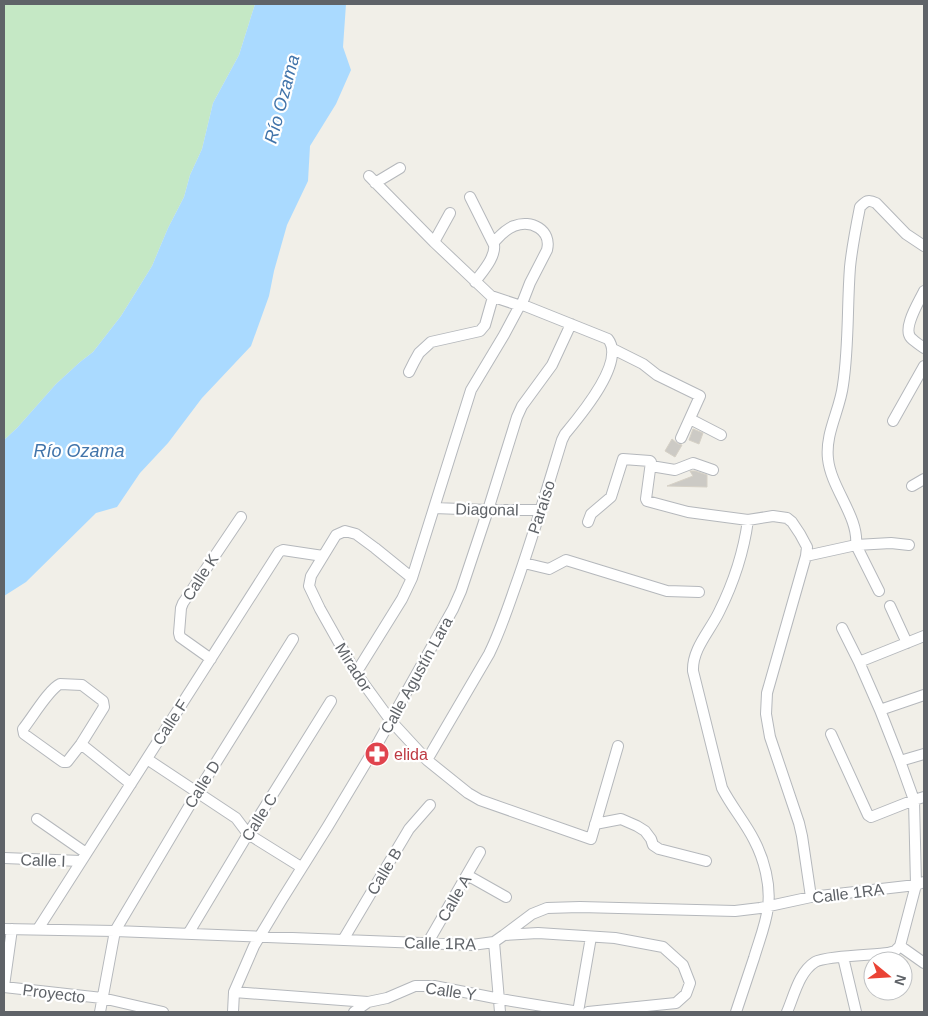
<svg xmlns="http://www.w3.org/2000/svg" width="928" height="1016" font-family="Arial,sans-serif">
<style>
.green{fill:#c5e8c5}
.water{fill:#aadaff}
.building{fill:#cccac5;stroke:#d6d1c6}
.lines{fill:none;stroke-linecap:round;stroke-linejoin:round}
.minor-casing{stroke:#b5b8bc;stroke-width:12}
.minor{stroke:#fff;stroke-width:10}
.labels{text-anchor:middle;stroke-width:4.5;stroke-linejoin:round;paint-order:stroke}
.street-label{font-size:16px;fill:#5f6368;stroke:#fff}
.health-label{font-size:16px;fill:#be3a42;stroke:#fff;text-anchor:start}
.water-label{font-size:18px;font-style:italic;fill:#4174aa;stroke:#fff}
</style>
<rect width="100%" height="100%" fill="#f1efe8"/>
<!-- green -->
<path class="green" d="M4,4H255L239,55L213,103L202,149L190,175L184,197L168,228L152,266L121,316L93,352L80,362L56,384L17,428L4,440Z"/>
<!-- water -->
<path class="water" d="M255,4H346L343,47L351,70L336,104L310,146L308,181L287,225L274,271L269,296L251,346L202,398L168,443L140,473L117,507L96,513L26,582L4,596V440L17,428L56,384L80,362L93,352L121,316L152,266L168,228L184,197L190,175L202,149L213,103L239,55Z"/>
<!-- building -->
<path class="building" d="M693,429L703,433L699,444L689,440Z
M672,439L678,444L682,445L675,457L665,451Z
M690,471H695L707,475V487L667,486L693,476Z"/>
<g class="lines">
<defs>
<path id="minor" d="M369,176L434,242L491,296L521,306L530,283L547,250C552,230 531,219 514,226C505,229 499,237 493,243
M375,183L400,168
M470,197L494,245C496,257 482,272 475,282
M434,242L450,213
M924,291C919,302 902,328 911,338C915,342 920,345 924,348
M613,349L643,364L657,375L700,396L681,438
M409,372L414,362L419,353L431,342L480,331L485,325L493,297
M690,419L721,435
M893,421L924,366
M651,466L675,470L693,463L713,470
M912,486L924,479
M434,508L488,510H540
M588,522L591,514L611,497L623,459L650,461L651,462L646,499L647,501L688,512L748,520L773,516L787,518L792,522L800,534L807,547L806,556L767,693L766,714L770,737L799,823L802,836L811,897
M806,556L856,545C859,517 831,488 828,459C825,433 840,410 843,385C849,346 847,306 850,267C852,247 856,227 860,207C866,201 868,199 876,203L906,234L924,246
M524,563L549,569L566,560L667,591L699,592
M412,578L375,548L356,534L345,531L336,535L311,576L309,586L320,609L356,673L391,721L427,760L468,793L480,800L591,839L618,746
M879,591L856,545L891,543L909,545
M890,606L907,643
M842,628L859,662
M211,659L180,637L179,633L181,608L183,603L241,517
M356,673L402,599L412,578L471,390L504,335L519,307L523,305L608,339C626,362 580,416 565,434L562,440C548,486 534,533 518,579C509,604 501,630 489,654L427,760
M60,684L82,685L103,701L104,707L81,744L67,762H63L24,734L23,729C32,718 49,689 60,684Z
M880,710L924,695
M831,734L868,815L871,817L914,800L924,797
M81,744L131,784
M147,759L236,818L248,834L301,867
M900,761L924,754
M37,819L86,853
M595,824L621,819L637,826L645,831L651,839L653,845L659,849L706,861
M4,858L81,861
M467,875L506,897
M4,929L115,931L472,945L494,942L504,935L532,914L547,908L580,907L735,911L760,908L811,897L916,885L924,882
M38,929L279,552L283,550L323,556
M188,934L248,834L331,701
M504,935L538,933L615,938L663,947L683,965L690,983L686,994L676,1003L588,1012
M343,940L409,829L430,805
M494,942L500,1012
M427,944L480,852
M900,946L924,963
M843,957L856,1012
M4,986L12,929
M4,987L102,998L163,1012
M234,992L368,1002L387,998L415,986H434L500,999L579,1012
M100,1012L115,931L197,793L293,639
M233,1012L234,992L254,946L281,901L328,826L379,741L453,609L461,591L488,510L517,417L522,406L552,365L571,324
M354,1012L368,1002
M578,1012L591,937
M736,1012C742,994 748,976 754,958C759,941 766,924 768,907C771,885 764,859 754,840C745,822 731,806 722,788L693,671C692,649 710,631 719,612C733,584 744,550 748,520
M787,1012C794,996 799,972 815,962C824,956 875,955 888,953L895,951L900,946L916,885L914,800L900,761L880,710L859,662L924,636"/>
</defs>
<!-- minor casing -->
<use href="#minor" class="minor-casing"/>
<!-- minor -->
<use href="#minor" class="minor"/>
</g>
<!-- icons -->
<defs>
<symbol id="pharmacy-disc" viewBox="-11 -11 22 22"><circle r="9.5" fill="#e0444e" stroke="#fff"/><path d="M-2-6h4v4h4v4h-4v4h-4v-4h-4v-4h4Z" fill="#fff"/></symbol>
</defs>
<g fill-rule="evenodd">
<use href="#pharmacy-disc" x="363" y="740" width="28" height="28"/>
</g>
<g class="labels">
<!-- street labels -->
<g class="street-label">
<text transform="translate(541 507) rotate(-72)" y="6">Paraíso</text>
<text transform="translate(487 509) rotate(1)" y="6">Diagonal</text>
<text transform="translate(200 577) rotate(-57)" y="6">Calle K</text>
<text transform="translate(354 667) rotate(58)" y="6">Mirador</text>
<text transform="translate(416 675) rotate(-61)" y="6">Calle Agustín Lara</text>
<text transform="translate(170 722) rotate(-57)" y="6">Calle F</text>
<text transform="translate(202 784) rotate(-58)" y="6">Calle D</text>
<text transform="translate(259 817) rotate(-58)" y="6">Calle C</text>
<text transform="translate(43 860) rotate(2)" y="6">Calle I</text>
<text transform="translate(384 871) rotate(-59)" y="6">Calle B</text>
<text transform="translate(848 893) rotate(-7)" y="6">Calle 1RA</text>
<text transform="translate(454 898) rotate(-60)" y="6">Calle A</text>
<text transform="translate(440 943) rotate(1)" y="6">Calle 1RA</text>
<text transform="translate(451 991) rotate(8)" y="6">Calle Y</text>
<text transform="translate(54 993) rotate(7)" y="6">Proyecto</text>
</g>
<!-- health labels -->
<g class="health-label">
<text x="394" y="760">elida</text>
</g>
<!-- water labels -->
<g class="water-label">
<text transform="translate(282 99) rotate(-75)" y="6">Río Ozama</text>
<text x="79" y="457">Río Ozama</text>
</g>
</g>
<!-- border -->
<rect width="928" height="1016" fill="none" stroke="#5f6368" stroke-width="10"/>
<!-- north arrow -->
<g transform="translate(888 976) rotate(108)"><circle r="24" fill="#ffffff" stroke="#bfc1c3"/>
<path d="M0-4L9 19L0 12L-9 19Z" fill="#ea4335"/>
<text y="-8" font-size="14" font-weight="bold" text-anchor="middle" fill="#5f6368">N</text>
</g>
</svg>
